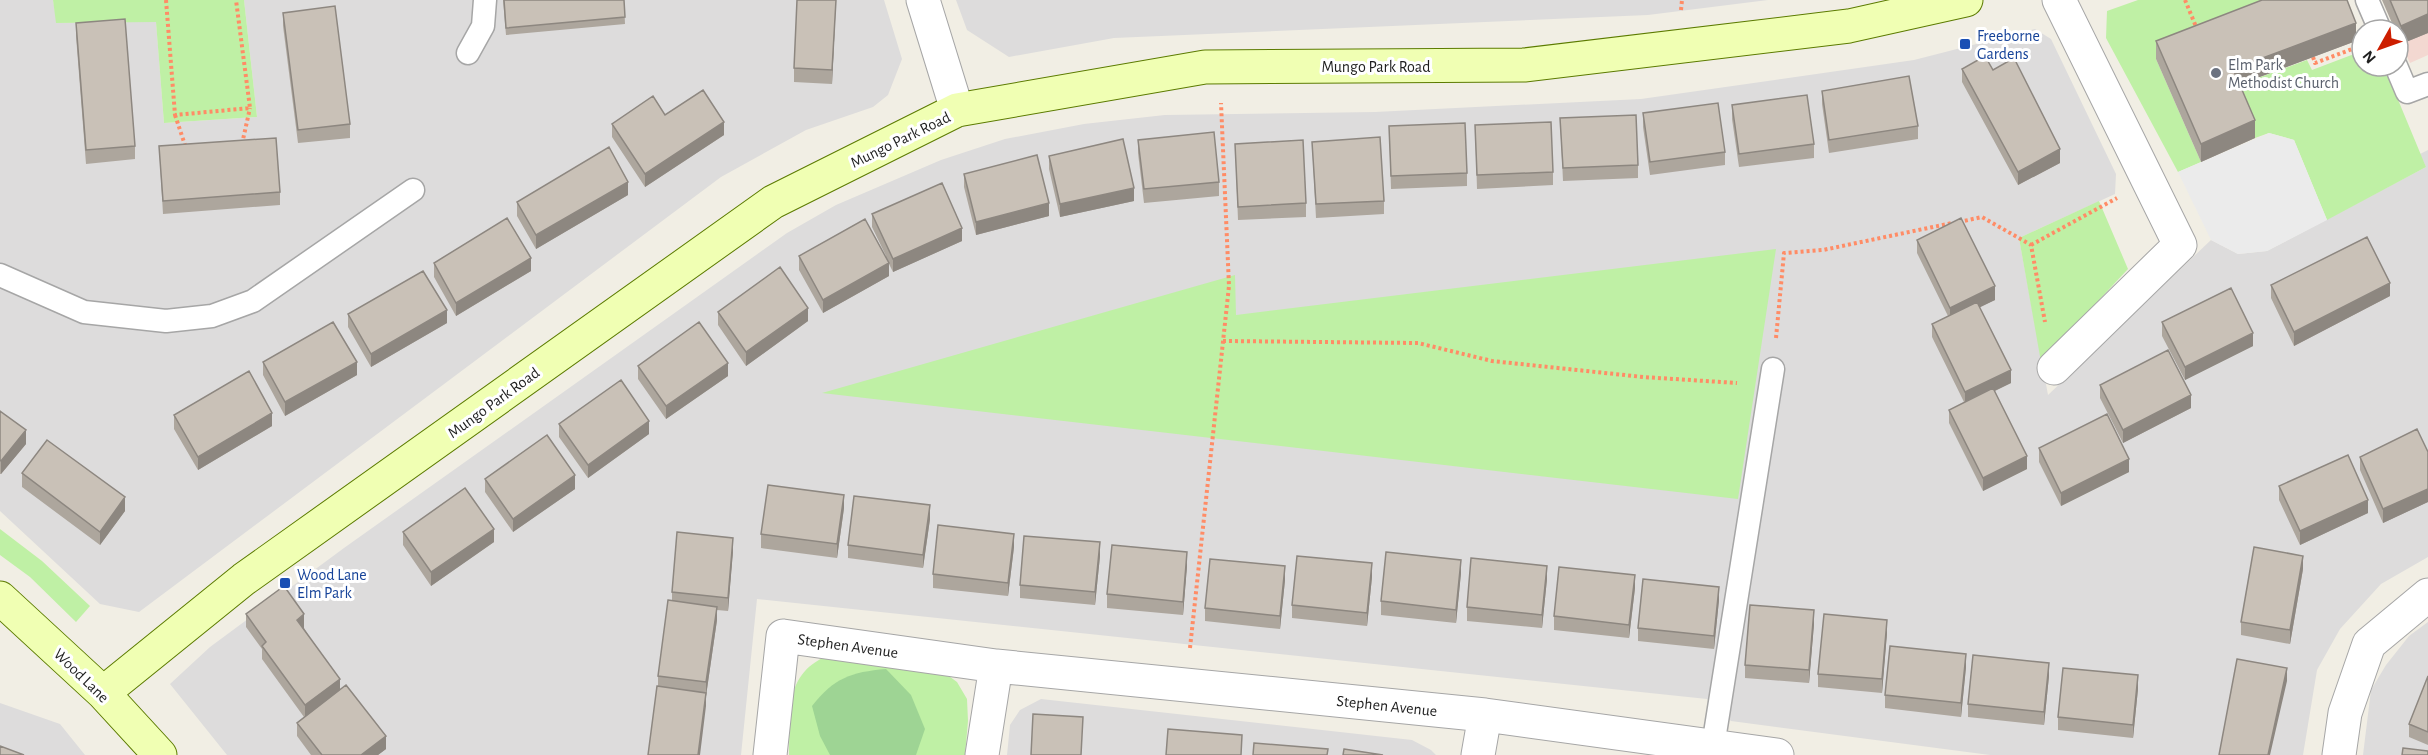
<svg xmlns="http://www.w3.org/2000/svg" width="2428" height="755" font-family="'Alegreya Sans',sans-serif">
<style>
.residential{fill:#dddcdc}
.commercial{fill:#f3d8d1}
.grass{fill:#bff0a5}
.forest{fill:#9ed494}
.parking{fill:#ebebeb}
.lines{fill:none;stroke-linecap:round;stroke-linejoin:round}
.lane-casing{stroke:#a6a6a6;stroke-width:25}
.street-casing{stroke:#a6a6a6;stroke-width:35}
.secondary-casing{stroke:#5c7b00;stroke-width:35}
.path{stroke:#ff8c66;stroke-width:4;stroke-dasharray:3 3;stroke-linecap:butt}
.lane{stroke:#fff;stroke-width:22}
.street{stroke:#fff;stroke-width:33}
.secondary{stroke:#f0ffb3;stroke-width:33}
.wall{fill:#ada69d}
.shaded-wall{fill:#8d8780}
.building{fill:#c9c1b7;stroke:#8d8780;stroke-width:1.5}
.transit-dot{fill:#1a4fb4;stroke:#fff;stroke-width:2}
.worship-dot{fill:#6b7280;stroke:#fff;stroke-width:2}
.labels{text-anchor:middle;stroke-width:6;stroke-linejoin:round;paint-order:stroke}
.transit-label{font-size:16px;fill:#164399;stroke:#fff;text-anchor:start}
.worship-label{font-size:16px;fill:#5b616d;stroke:#fff;text-anchor:start}
.street-label{font-size:16px;fill:#1f1f1f;stroke:#fff}
</style>
<rect width="100%" height="100%" fill="#f1eee4"/>
<!-- residential -->
<path class="residential" d="M0,0H53L57,23L156,21L164,123L257,117L244,0H884L902,59L888,95L873,107L806,130L721,177L139,612L100,604L0,511Z
M956,0H1768L1648,15L1114,38L1009,57L967,30Z
M2035,29L2051,39L2116,174L2115,194L2019,238L2048,395L2211,240L2238,254L2267,251L2426,167L2420,154L2428,150V557L2381,584L2340,629L2317,670L2303,755H1990L1731,721L1707,699L757,599L741,755H227L170,684L210,647L344,548L787,233L836,205L941,160L1005,139L1084,124L1165,115L1375,112L1641,99L1914,60Z
M2428,622V755H2363L2371,690L2386,665L2409,636Z
M1041,699L1412,740L1431,750L1436,755H1007L1010,725L1020,710Z
M0,703L60,724L85,755H0Z"/>
<!-- commercial -->
<path class="commercial" d="M2428,0V55L2410,63L2398,37V30Z"/>
<!-- grass -->
<path class="grass" d="M53,0H244L257,117L164,123L156,22L56,23Z
M2138,0H2309L2156,59L2201,162L2178,172L2106,38L2107,11Z
M2362,51V66H2384L2426,167L2327,220L2294,140L2269,133L2255,138L2233,87L2307,60L2312,70Z
M2099,201L2128,269L2041,362L2019,238Z
M1776,249L1738,499L822,393L1235,275L1236,315Z
M0,529L42,561L90,606L76,622L30,577L0,555Z
M836,652L938,668L957,682L967,699L968,721L965,755H789C791,707 783,671 836,652Z"/>
<!-- forest -->
<path class="forest" d="M886,669L911,695L925,729L916,755H830L820,736L812,706C834,678 851,672 886,669Z"/>
<!-- parking -->
<path class="parking" d="M2269,133L2294,140L2327,220L2267,251L2238,254L2211,240L2178,172Z"/>
<g class="lines">
<defs>
<path id="lane" d="M2367,0L2380,30
M468,53L483,26L485,0
M2396,66L2407,92L2428,84
M0,275L84,312L166,321L212,316L253,301L413,190
M1713,746L1773,369"/>
<path id="street" d="M923,0L957,110
M2054,368L2180,245L2059,0
M770,755L783,636L996,666L1485,715L1777,755
M982,755L996,666
M1478,755L1485,715
M2339,755L2345,713L2369,644L2428,595"/>
<path id="secondary" d="M0,598L103,693L160,755
M103,693L244,579L773,202L957,110L1205,67L1524,65L1849,26L1966,0"/>
</defs>
<!-- lane casing -->
<use href="#lane" class="lane-casing"/>
<!-- street casing -->
<use href="#street" class="street-casing"/>
<!-- secondary casing -->
<use href="#secondary" class="secondary-casing"/>
<!-- path -->
<path class="path" d="M166,0L175,115L250,108L236,0
M2185,0L2197,29
M1681,10L1682,0
M2313,57L2315,63L2355,48
M175,115L186,148
M242,144L250,108
M1959,222L1982,217L2031,245L2045,322
M2031,245L2117,198
M1776,338L1784,253L1823,250L1952,223
M1223,341L1418,343L1492,361L1643,377L1737,383
M1190,648L1229,286L1221,103"/>
<!-- lane -->
<use href="#lane" class="lane"/>
<!-- street -->
<use href="#street" class="street"/>
<!-- secondary -->
<use href="#secondary" class="secondary"/>
</g>
<!-- wall -->
<path class="wall" d="M503,0H624L625,24L506,35Z
M836,0L832,84L794,82V68Z
M2382,0H2428V33L2401,44L2398,37V30H2395Z
M283,13L350,124V138L298,143L283,26Z
M76,23L135,146V159L86,164L76,36Z
M2156,41H2356L2240,84L2255,138L2201,162L2156,59Z
M1962,69L1993,70L2060,163L2018,185L1962,82Z
M1822,91L1918,126V139L1829,153L1822,104Z
M1732,105L1814,144V158L1739,167L1732,119Z
M1643,113L1725,152V165L1650,175L1643,127Z
M665,115L724,135L645,187L612,137V124Z
M1560,118L1638,165V178L1563,181Z
M1475,125L1553,172V185L1477,189Z
M1389,126L1467,173V186L1391,189Z
M1138,140L1219,182V196L1144,203L1138,153Z
M1312,142L1384,201V214L1316,218Z
M1235,144L1306,203V217L1238,220Z
M159,146L280,192V205L163,214Z
M1049,156L1134,201L1060,217L1049,169Z
M964,174L1049,216L976,235L964,187Z
M628,195L536,249L517,216V202Z
M872,214L962,241L893,272L889,264V276L823,313L799,270V256H886L872,227Z
M1917,240L1995,300L1979,307L2011,383L1995,391L2027,469L1983,491L1949,423V410L1964,402L1932,337V324L1948,316L1917,253Z
M434,263L531,271L456,316L434,277Z
M2271,285L2390,296L2294,346L2271,298Z
M718,312L808,321L746,366L718,325Z
M348,314L447,323L371,367L348,327Z
M2162,322L2253,346L2185,380L2162,336Z
M263,362L357,375L285,416L263,375Z
M638,366L728,376L666,419L638,379Z
M2100,385L2191,408L2123,443L2100,398Z
M0,411L26,444L1,474H0Z
M174,415L272,426L198,470L174,429Z
M559,424L649,434L588,478L559,437Z
M2039,448L2129,472L2061,506L2039,462Z
M2428,452V502L2383,523L2360,470V457Z
M22,473L125,511L100,545L22,487Z
M485,479L575,489L513,532L485,492Z
M2279,486L2368,513L2300,545L2279,500Z
M844,508L837,558L761,548V534Z
M930,519L923,568L848,558V545Z
M403,532L494,542L431,586L403,545Z
M1014,547L1008,596L933,588V574Z
M733,551L728,611L717,610V620L706,696V706L658,686V676L672,601V592Z
M1100,556L1095,605L1020,598V585Z
M1187,566L1183,615L1107,608V594Z
M2303,569L2290,644L2241,635V622Z
M1461,573L1456,623L1381,615V601Z
M1372,577L1367,626L1292,618V605Z
M1547,579L1542,628L1467,621V607Z
M1285,580L1280,629L1205,621V608Z
M1635,588L1629,638L1554,630V616Z
M1719,600L1714,649L1638,641V628Z
M246,614L304,628L340,689L386,749L378,755H311L297,736V723L304,717L262,659V649L246,627Z
M1814,624L1809,683L1745,678V665Z
M1887,633L1882,693L1818,687V674Z
M1966,667L1961,717L1885,708V695Z
M2049,676L2044,725L1968,717V704Z
M2428,676V745L2409,737V724Z
M2138,689L2133,738L2058,730V717Z"/>
<!-- shaded-wall -->
<path class="shaded-wall" d="M836,0L832,84V70Z
M2428,14V33L2401,44V26Z
M2356,23V41L2233,87V69Z
M2255,120V138L2201,162V144Z
M724,122V135L645,187V174Z
M2060,149V163L2018,185V172Z
M628,182V195L536,249V235Z
M1134,188V201L1060,217V204Z
M1049,203V216L976,235V222Z
M962,228V241L893,272V259Z
M531,258V271L456,316V303Z
M889,263V276L823,313V300Z
M2390,283V296L2294,346V332Z
M1995,286V300L1950,322V308Z
M808,308V321L746,366V352Z
M447,310V323L371,367V354Z
M2253,333V346L2185,380V367Z
M357,362V375L285,416V402Z
M728,363V376L666,419V406Z
M2011,370V383L1965,405V392Z
M2191,395V408L2123,443V430Z
M272,413V426L198,470V457Z
M649,421V434L588,478V465Z
M26,430V444L1,474V461Z
M2027,456V469L1983,491V478Z
M2129,459V472L2061,506V493Z
M575,475V489L513,532V519Z
M2428,489V502L2383,523V509Z
M844,495V508L837,558V544Z
M125,497V511L100,545V532Z
M2368,500V513L2300,545V531Z
M930,505V519L923,568V555Z
M494,529V542L431,586V572Z
M1014,534V547L1008,596V583Z
M733,538V551L728,611V598Z
M1100,542V556L1095,605V592Z
M1187,552V566L1183,615V602Z
M2303,556V569L2290,644V630Z
M1461,560V573L1456,623V610Z
M1372,563V577L1367,626V613Z
M1285,566V580L1280,629V616Z
M1547,566V579L1542,628V615Z
M1635,575V588L1629,638V625Z
M1719,587V600L1714,649V636Z
M717,607V620L706,696V682Z
M1814,610V624L1809,683V670Z
M304,614V628L297,633V620Z
M1887,620V633L1882,693V679Z
M1966,654V667L1961,717V703Z
M2049,663V676L2044,725V712Z
M2287,668V681L2270,755H2268Z
M2138,675V689L2133,738V725Z
M340,679V692L305,718V705Z
M706,693V706L700,755H698Z
M386,736V749L378,755H361Z"/>
<!-- building -->
<path class="building" d="M504,0H624L625,17L506,28Z
M797,0H836L832,70L794,68Z
M2262,0H2347L2356,23L2233,69L2255,120L2201,144L2156,41Z
M2390,0H2428V14L2401,26Z
M335,6L350,124L298,130L283,13Z
M125,19L135,146L86,150L76,23Z
M1985,56L1993,70L2014,58L2060,149L2018,172L1962,69Z
M1909,76L1918,126L1829,140L1822,91Z
M703,90L724,122L645,174L612,124L653,96L665,115Z
M1807,95L1814,144L1739,154L1732,105Z
M1718,103L1725,152L1650,162L1643,113Z
M1636,115L1638,165L1563,168L1560,118Z
M1551,122L1553,172L1477,175L1475,125Z
M1465,123L1467,173L1391,176L1389,126Z
M1214,132L1219,182L1144,189L1138,140Z
M1380,137L1384,201L1316,204L1312,142Z
M276,138L280,192L163,201L159,146Z
M1123,139L1134,188L1060,204L1049,156Z
M1303,140L1306,203L1238,207L1235,144Z
M609,147L628,182L536,235L517,202Z
M1037,155L1049,203L976,222L964,174Z
M942,183L962,228L893,259L872,214Z
M507,218L531,258L456,303L434,263Z
M1961,218L1995,286L1950,308L1917,240Z
M865,219L889,263L823,300L799,256Z
M2367,237L2390,283L2294,332L2271,285Z
M780,267L808,308L746,352L718,312Z
M423,271L447,310L371,354L348,314Z
M2231,288L2253,333L2185,367L2162,322Z
M1977,302L2011,370L1965,392L1932,324Z
M333,322L357,362L285,402L263,362Z
M699,322L728,363L666,406L638,366Z
M2168,350L2191,395L2123,430L2100,385Z
M249,371L272,413L198,457L174,415Z
M621,380L649,421L588,465L559,424Z
M1993,388L2027,456L1983,478L1949,410Z
M0,411L26,430L1,461L0,460Z
M2107,414L2129,459L2061,493L2039,448Z
M2417,429L2428,452V489L2383,509L2360,457Z
M547,435L575,475L513,519L485,479Z
M47,440L125,497L100,532L22,473Z
M2348,455L2368,500L2300,531L2279,486Z
M768,485L844,495L837,544L761,534Z
M465,488L494,529L431,572L403,532Z
M854,496L930,505L923,555L848,545Z
M938,525L1014,534L1008,583L933,574Z
M677,532L733,538L728,598L672,592Z
M1024,536L1100,542L1095,592L1020,585Z
M1112,545L1187,552L1183,602L1107,594Z
M2254,547L2303,556L2290,630L2241,622Z
M1386,552L1461,560L1456,610L1381,601Z
M1297,556L1372,563L1367,613L1292,605Z
M1471,558L1547,566L1542,615L1467,607Z
M1210,559L1285,566L1280,616L1205,608Z
M1559,567L1635,575L1629,625L1554,616Z
M1643,579L1719,587L1714,636L1638,628Z
M284,586L304,614L297,620L340,679L305,705L262,646L266,642L246,614Z
M668,600L717,607L706,682L658,676Z
M1750,605L1814,610L1809,670L1745,665Z
M1824,614L1887,620L1882,679L1818,674Z
M1890,646L1966,654L1961,703L1885,695Z
M1973,655L2049,663L2044,712L1968,704Z
M2237,659L2287,668L2268,755H2219Z
M2063,668L2138,675L2133,725L2058,717Z
M2428,676V732L2409,724Z
M346,685L386,736L361,755H322L297,723Z
M657,686L706,693L698,755H648Z
M1033,714L1083,717L1081,755H1031Z
M1168,729L1242,735L1241,755H1166Z
M1254,743L1328,749L1327,755H1253Z
M0,746L24,755H0Z
M2403,748L2428,751V755H2402Z
M1344,749L1383,755H1343Z"/>
<!-- markers -->
<g class="transit-dot">
<rect x="1959" y="38" width="12" height="12" rx="3"/>
<rect x="279" y="577" width="12" height="12" rx="3"/>
</g>
<circle class="worship-dot" cx="2216" cy="73" r="6"/>
<g class="labels">
<!-- transit labels -->
<g class="transit-label">
<text x="1977" y="41">Freeborne<tspan x="1977" dy="18">Gardens</tspan></text>
<text x="297" y="580">Wood Lane<tspan x="297" dy="18">Elm Park</tspan></text>
</g>
<!-- worship labels -->
<g class="worship-label">
<text x="2228" y="70">Elm Park<tspan x="2228" dy="18">Methodist Church</tspan></text>
</g>
<!-- street labels -->
<g class="street-label">
<text x="1376" y="72">Mungo Park Road</text>
<text transform="translate(900 139) rotate(-26)" y="6">Mungo Park Road</text>
<text transform="translate(493 402) rotate(-36)" y="6">Mungo Park Road</text>
<text transform="translate(848 645) rotate(8)" y="6">Stephen Avenue</text>
<text transform="translate(82 675) rotate(44)" y="6">Wood Lane</text>
<text transform="translate(1387 705) rotate(6)" y="6">Stephen Avenue</text>
</g>
</g>
<!-- north arrow -->
<g transform="translate(2380 48) rotate(230)"><circle r="28" fill="#ffffff" stroke="#a5a5a5" stroke-width="1.5"/>
<path d="M0-4.5L10 22L0 15L-10 22Z" fill="#cd1e00"/>
<text y="-9" font-size="16" font-weight="bold" text-anchor="middle" fill="#1f1f1f">N</text>
</g>
</svg>
